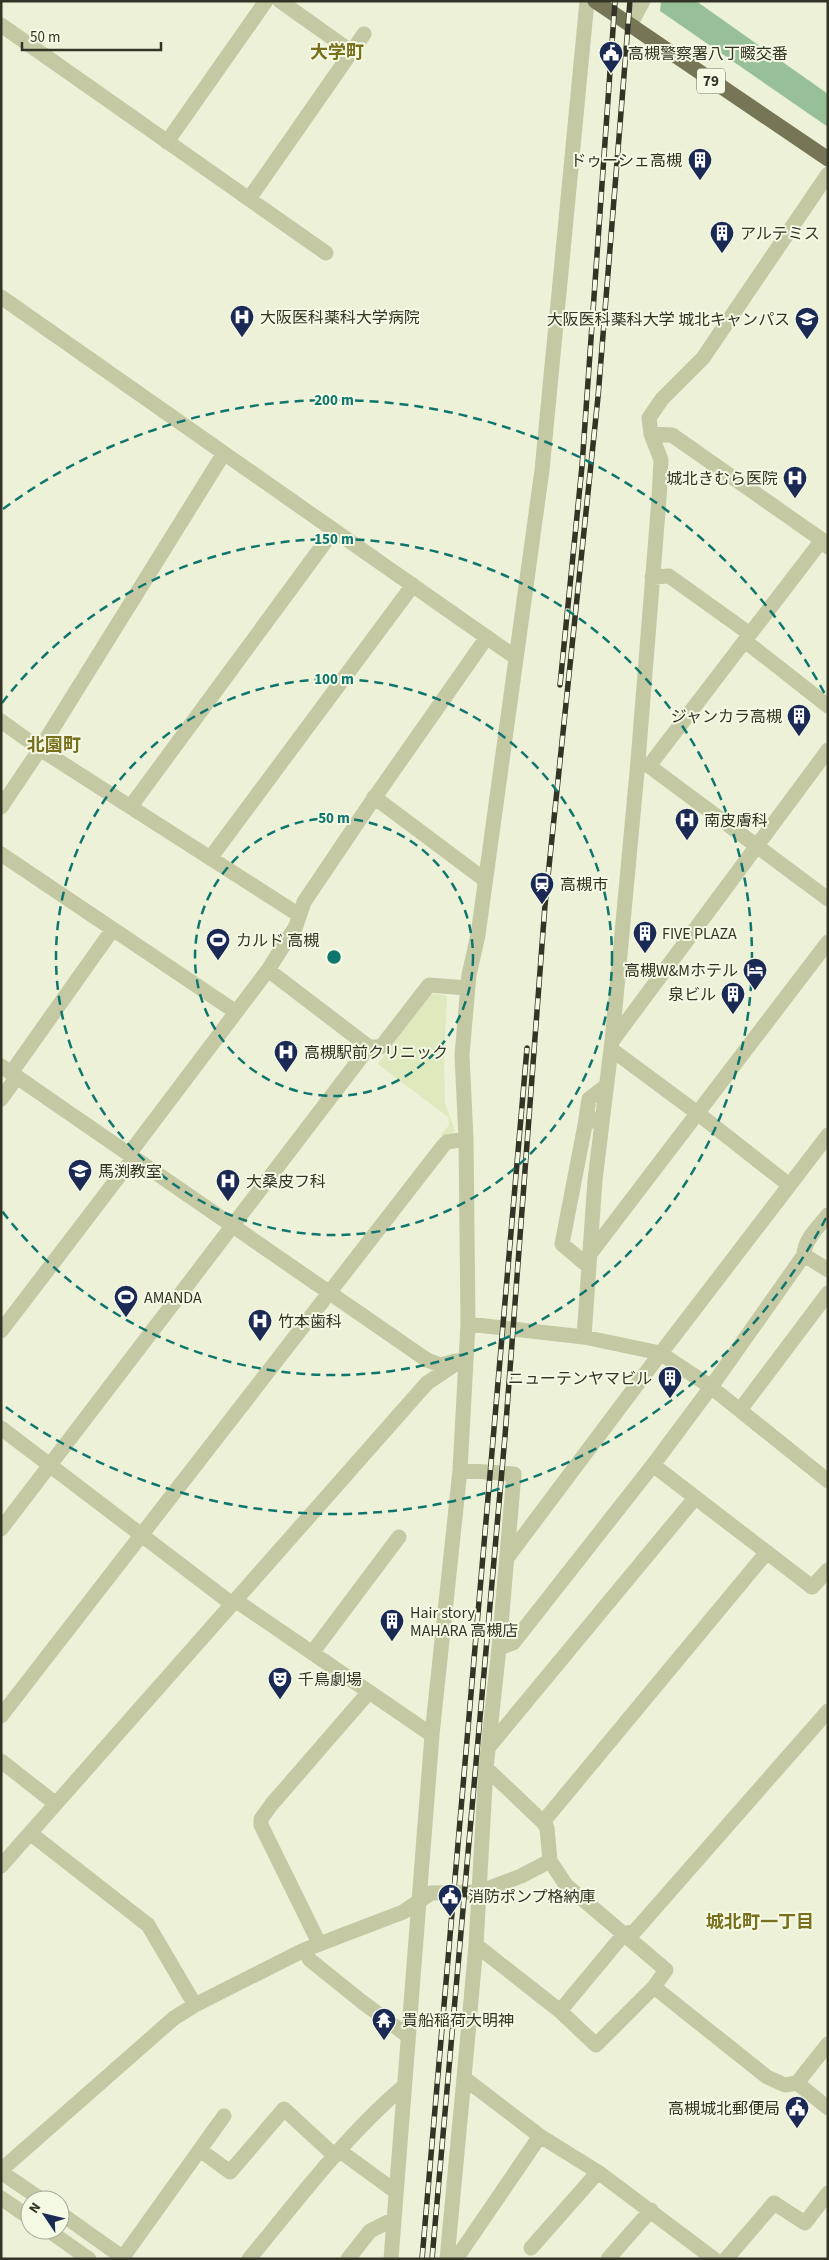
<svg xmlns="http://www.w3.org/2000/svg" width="829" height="2260" font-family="'Source Sans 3','Noto Sans JP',sans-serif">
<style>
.green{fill:#98c098}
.plaza{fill:#dfe9be}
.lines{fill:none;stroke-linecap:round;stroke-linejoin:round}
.minor{stroke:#c4c9a4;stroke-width:15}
.major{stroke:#767656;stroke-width:15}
.rail-casing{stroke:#343426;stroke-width:5.5}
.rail{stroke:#f4f9e4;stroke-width:4;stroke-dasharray:11;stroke-linecap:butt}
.ring{fill:none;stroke:#0f766e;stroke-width:2.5;stroke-dasharray:9 6}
.labels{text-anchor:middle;stroke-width:4;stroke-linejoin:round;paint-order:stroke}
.shield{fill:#f4f9e4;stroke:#6e6f5f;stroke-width:1}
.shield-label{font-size:15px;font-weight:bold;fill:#343426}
.poi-label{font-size:16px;fill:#343426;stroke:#f4f9e4;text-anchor:start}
.neighbourhood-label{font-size:18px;font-weight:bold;fill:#78701d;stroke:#f4f9e4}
.centre{fill:#0f766e;stroke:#f4f9e4;stroke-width:2.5}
.ring-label{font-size:15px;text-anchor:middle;font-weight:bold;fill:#0f766e;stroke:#f4f9e4;stroke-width:4;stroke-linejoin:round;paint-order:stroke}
</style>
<rect width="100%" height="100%" fill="#ecf1d8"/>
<!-- green -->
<path class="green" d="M661,1H696L828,94V127L660,11Z"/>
<!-- plaza -->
<path class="plaza" d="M431,994L445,995L447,997L444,1055L445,1103L455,1131L444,1138L441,1135L449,1125L448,1117L378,1064Z"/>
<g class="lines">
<!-- minor -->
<path class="minor" d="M280,1L352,52
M1,25L326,253
M630,25L643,1
M167,142L266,1
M828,174L703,358L662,399L649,418L651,434L672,435L822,540L828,547
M249,199L364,34
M1,297L515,657
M750,634L822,540
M745,641L828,706
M1,721L40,749L299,915
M639,762L649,766L828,899
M649,766L750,634L669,576L652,577
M374,797L485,880
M131,806L334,530
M1,807L40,749L224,453
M1,854L236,1012
M211,857L413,585
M268,970L369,1047H381L429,985L467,988
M613,1040L828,750
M611,1049L696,1112L789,1185
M1,1066L427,1360L440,1365L456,1361
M11,1073L113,929
M1,1099L17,1077
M585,1125L589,1099L606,1086
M129,1154L268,970L296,926L304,902L368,807L487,637
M590,1254L828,942
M804,1255L828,1270
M589,1267L562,1244L585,1125L593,1119L601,1118
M468,1324L584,1337L660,1353L711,1387L828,1481
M1,1331L133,1158
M584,1337L595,1180L612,1041L638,761L659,499L661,460L651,434
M740,1410L828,1293
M1,1428L232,1604
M653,1465L812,1587L828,1570
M460,1470L514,1474L499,1648L486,1768L476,1945L464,2078L540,2136L598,2172L714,2259
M1,1529L369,1047
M507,1558L651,1366L828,1135
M235,1600L432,1735
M499,1648L513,1643L653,1465L711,1387L804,1255C804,1240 819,1226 828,1215
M312,1653L399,1537
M1,1716L443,1146L447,1142L466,1139
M488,1748L695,1498
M1,1761L56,1804
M486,1768L543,1822L547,1828L550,1861L566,1885L666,1970L654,1987L767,2077L785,2085L797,2083L828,2044
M543,1822L767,1552
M30,1833L148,1925L195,2005
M1,1866L427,1383L466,1357
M319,1943L261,1825V1819L271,1805L369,1692
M476,1945L560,2011L624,1934L635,1931L828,1711
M304,1950L310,1960L361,2001L408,2036
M560,2011L596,2045L654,1987
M797,2083L828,2108
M200,2150L230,2172L284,2109L335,2156
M340,2151L396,2192
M1,2170L174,2018L195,2005L304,1950L403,1912L431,1893L479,1892L521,1876L550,1861
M1,2172L42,2200
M1,2198L30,2218
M60,2213L125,2259
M48,2230L89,2259
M531,2248L598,2172
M123,2257L224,2116
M249,2259C298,2200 345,2136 404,2086
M348,2259L370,2231L394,2219
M391,2259L432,1735L460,1470L468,1324L466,1139L462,1055L469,975L478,935L542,470L587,1
M447,2259L464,2078
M456,2259L540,2136
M608,2259L651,2210
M726,2259L774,2203L805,2223L828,2193"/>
<!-- major -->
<path class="major" d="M595,1L828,159"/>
<defs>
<path id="rail" d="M560,685L582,466L615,1
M422,2259L527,1048
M432,2259L505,1436L545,905L598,397L630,1"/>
</defs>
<!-- rail casing -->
<use href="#rail" class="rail-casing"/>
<!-- rail -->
<use href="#rail" class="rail"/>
</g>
<!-- distance rings -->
<g class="ring">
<circle cx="334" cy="957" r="139"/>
<circle cx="334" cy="957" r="278"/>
<path d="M2 703A418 418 0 1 1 2 1211"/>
<path d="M826 1218A557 557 0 0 1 3 1405M3 509A557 557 0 0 1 826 696"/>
</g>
<!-- icons -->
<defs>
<symbol id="civic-pin" viewBox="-11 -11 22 30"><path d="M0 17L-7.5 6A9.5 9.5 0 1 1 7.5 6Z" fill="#1b2a55" stroke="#f4f9e4"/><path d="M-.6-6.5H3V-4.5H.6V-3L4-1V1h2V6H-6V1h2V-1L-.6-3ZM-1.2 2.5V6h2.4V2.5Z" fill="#fff"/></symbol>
<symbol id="building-pin" viewBox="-11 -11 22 30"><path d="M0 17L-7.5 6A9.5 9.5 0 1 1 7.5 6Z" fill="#1b2a55" stroke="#f4f9e4"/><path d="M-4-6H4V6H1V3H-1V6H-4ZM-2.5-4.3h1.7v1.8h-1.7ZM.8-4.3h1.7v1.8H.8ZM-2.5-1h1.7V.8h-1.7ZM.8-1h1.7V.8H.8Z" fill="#fff"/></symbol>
<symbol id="hospital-pin" viewBox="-11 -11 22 30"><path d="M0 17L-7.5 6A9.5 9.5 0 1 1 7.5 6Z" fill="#1b2a55" stroke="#f4f9e4"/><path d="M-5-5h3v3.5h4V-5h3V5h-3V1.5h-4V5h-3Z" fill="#fff"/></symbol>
<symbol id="university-pin" viewBox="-11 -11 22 30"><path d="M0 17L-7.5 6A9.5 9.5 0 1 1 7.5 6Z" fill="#1b2a55" stroke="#f4f9e4"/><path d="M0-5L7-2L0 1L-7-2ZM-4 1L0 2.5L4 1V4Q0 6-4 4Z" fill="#fff"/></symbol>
<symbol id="station-pin" viewBox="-11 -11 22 30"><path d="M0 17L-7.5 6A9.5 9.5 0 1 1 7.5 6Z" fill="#1b2a55" stroke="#f4f9e4"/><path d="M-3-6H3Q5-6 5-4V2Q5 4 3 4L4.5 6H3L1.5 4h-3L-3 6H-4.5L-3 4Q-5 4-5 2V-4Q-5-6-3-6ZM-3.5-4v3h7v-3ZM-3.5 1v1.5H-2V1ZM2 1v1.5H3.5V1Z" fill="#fff"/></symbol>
<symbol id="stadium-pin" viewBox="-11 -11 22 30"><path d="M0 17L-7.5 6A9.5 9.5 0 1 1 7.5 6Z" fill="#1b2a55" stroke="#f4f9e4"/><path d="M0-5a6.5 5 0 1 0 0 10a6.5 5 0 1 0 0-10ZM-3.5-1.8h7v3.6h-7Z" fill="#fff"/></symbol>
<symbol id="hotel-pin" viewBox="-11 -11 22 30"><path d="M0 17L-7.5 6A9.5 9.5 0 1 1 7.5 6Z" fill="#1b2a55" stroke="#f4f9e4"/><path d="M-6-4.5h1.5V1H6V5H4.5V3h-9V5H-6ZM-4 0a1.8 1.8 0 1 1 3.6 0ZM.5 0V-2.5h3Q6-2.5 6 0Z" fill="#fff"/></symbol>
<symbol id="school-pin" viewBox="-11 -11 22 30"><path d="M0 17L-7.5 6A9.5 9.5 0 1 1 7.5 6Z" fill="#1b2a55" stroke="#f4f9e4"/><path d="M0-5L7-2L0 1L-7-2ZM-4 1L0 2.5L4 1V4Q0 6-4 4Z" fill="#fff"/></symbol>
<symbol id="theatre-pin" viewBox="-11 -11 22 30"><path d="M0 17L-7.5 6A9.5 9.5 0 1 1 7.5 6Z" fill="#1b2a55" stroke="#f4f9e4"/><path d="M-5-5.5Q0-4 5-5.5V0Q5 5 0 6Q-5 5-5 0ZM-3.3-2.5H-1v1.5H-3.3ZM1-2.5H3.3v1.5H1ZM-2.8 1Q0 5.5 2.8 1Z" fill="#fff"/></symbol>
<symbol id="temple-pin" viewBox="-11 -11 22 30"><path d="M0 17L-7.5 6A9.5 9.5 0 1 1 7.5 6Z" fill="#1b2a55" stroke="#f4f9e4"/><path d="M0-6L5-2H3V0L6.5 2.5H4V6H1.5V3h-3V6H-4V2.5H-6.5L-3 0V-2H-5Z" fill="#fff"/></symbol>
</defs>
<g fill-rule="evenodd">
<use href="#civic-pin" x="597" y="39" width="28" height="38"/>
<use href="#building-pin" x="686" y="146" width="28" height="38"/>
<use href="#building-pin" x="708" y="219" width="28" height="38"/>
<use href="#hospital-pin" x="228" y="303" width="28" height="38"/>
<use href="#university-pin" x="793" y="305" width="28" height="38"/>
<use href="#hospital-pin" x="781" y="464" width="28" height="38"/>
<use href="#building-pin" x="785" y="702" width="28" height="38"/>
<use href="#hospital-pin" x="673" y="806" width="28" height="38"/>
<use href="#station-pin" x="528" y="870" width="28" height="38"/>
<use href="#building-pin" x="631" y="919" width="28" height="38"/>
<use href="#stadium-pin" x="204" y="926" width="28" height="38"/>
<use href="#hotel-pin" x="741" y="956" width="28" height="38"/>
<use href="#building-pin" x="719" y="980" width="28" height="38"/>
<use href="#hospital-pin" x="272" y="1038" width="28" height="38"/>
<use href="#school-pin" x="66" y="1157" width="28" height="38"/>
<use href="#hospital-pin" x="214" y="1167" width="28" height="38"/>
<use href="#stadium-pin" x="112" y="1283" width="28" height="38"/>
<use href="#hospital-pin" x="246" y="1307" width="28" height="38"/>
<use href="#building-pin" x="656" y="1364" width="28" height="38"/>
<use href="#building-pin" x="378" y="1607" width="28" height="38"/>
<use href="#theatre-pin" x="266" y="1665" width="28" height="38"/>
<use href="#civic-pin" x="436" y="1882" width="28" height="38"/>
<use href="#temple-pin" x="370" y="2006" width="28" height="38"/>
<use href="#civic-pin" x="783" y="2094" width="28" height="38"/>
</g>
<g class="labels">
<!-- shield labels -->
<rect class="shield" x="697" y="68.5" width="28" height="25" rx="4"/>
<g class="shield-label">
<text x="711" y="86">79</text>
</g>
<!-- poi labels -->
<g class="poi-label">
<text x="628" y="59">高槻警察署八丁畷交番</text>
<text x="682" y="166" text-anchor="end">ドゥーシェ高槻</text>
<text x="740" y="239">アルテミス</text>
<text x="260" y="323">大阪医科薬科大学病院</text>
<text x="790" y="325" text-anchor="end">大阪医科薬科大学 城北キャンパス</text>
<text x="778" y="484" text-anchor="end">城北きむら医院</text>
<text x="782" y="722" text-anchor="end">ジャンカラ高槻</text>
<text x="704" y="826">南皮膚科</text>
<text x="560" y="890">高槻市</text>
<text x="662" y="939">FIVE PLAZA</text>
<text x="236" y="946">カルド 高槻</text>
<text x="738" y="976" text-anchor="end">高槻W&amp;Mホテル</text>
<text x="716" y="1000" text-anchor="end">泉ビル</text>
<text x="304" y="1058">高槻駅前クリニック</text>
<text x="98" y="1177">馬渕教室</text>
<text x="246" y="1187">大桑皮フ科</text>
<text x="144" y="1303">AMANDA</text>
<text x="278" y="1327">竹本歯科</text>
<text x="652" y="1384" text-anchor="end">ニューテンヤマビル</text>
<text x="410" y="1618">Hair story<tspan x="410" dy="18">MAHARA 高槻店</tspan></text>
<text x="298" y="1685">千鳥劇場</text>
<text x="468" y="1902">消防ポンプ格納庫</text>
<text x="402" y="2026">貴船稲荷大明神</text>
<text x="780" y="2114" text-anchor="end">高槻城北郵便局</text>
</g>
<!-- neighbourhood labels -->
<g class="neighbourhood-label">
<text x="337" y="58">大学町</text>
<text x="54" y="751">北園町</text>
<text x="760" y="1928">城北町一丁目</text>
</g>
</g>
<circle cx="334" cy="957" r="8" class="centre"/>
<g class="ring-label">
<text x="334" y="405">200 m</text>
<text x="334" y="544">150 m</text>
<text x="334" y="684">100 m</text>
<text x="334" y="823">50 m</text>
</g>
<!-- border -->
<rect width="829" height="2260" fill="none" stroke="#343426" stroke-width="5"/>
<!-- north arrow -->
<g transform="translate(45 2215) rotate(305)"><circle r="24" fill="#f4f9e4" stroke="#a7aa98"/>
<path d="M0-4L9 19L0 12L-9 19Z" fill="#1b2a55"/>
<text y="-8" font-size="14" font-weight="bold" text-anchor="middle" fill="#343426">N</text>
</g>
<!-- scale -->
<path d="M22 42v8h139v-8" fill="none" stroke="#343426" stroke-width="2.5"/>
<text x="30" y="42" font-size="15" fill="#343426" stroke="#f4f9e4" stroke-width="4" paint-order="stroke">50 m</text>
</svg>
